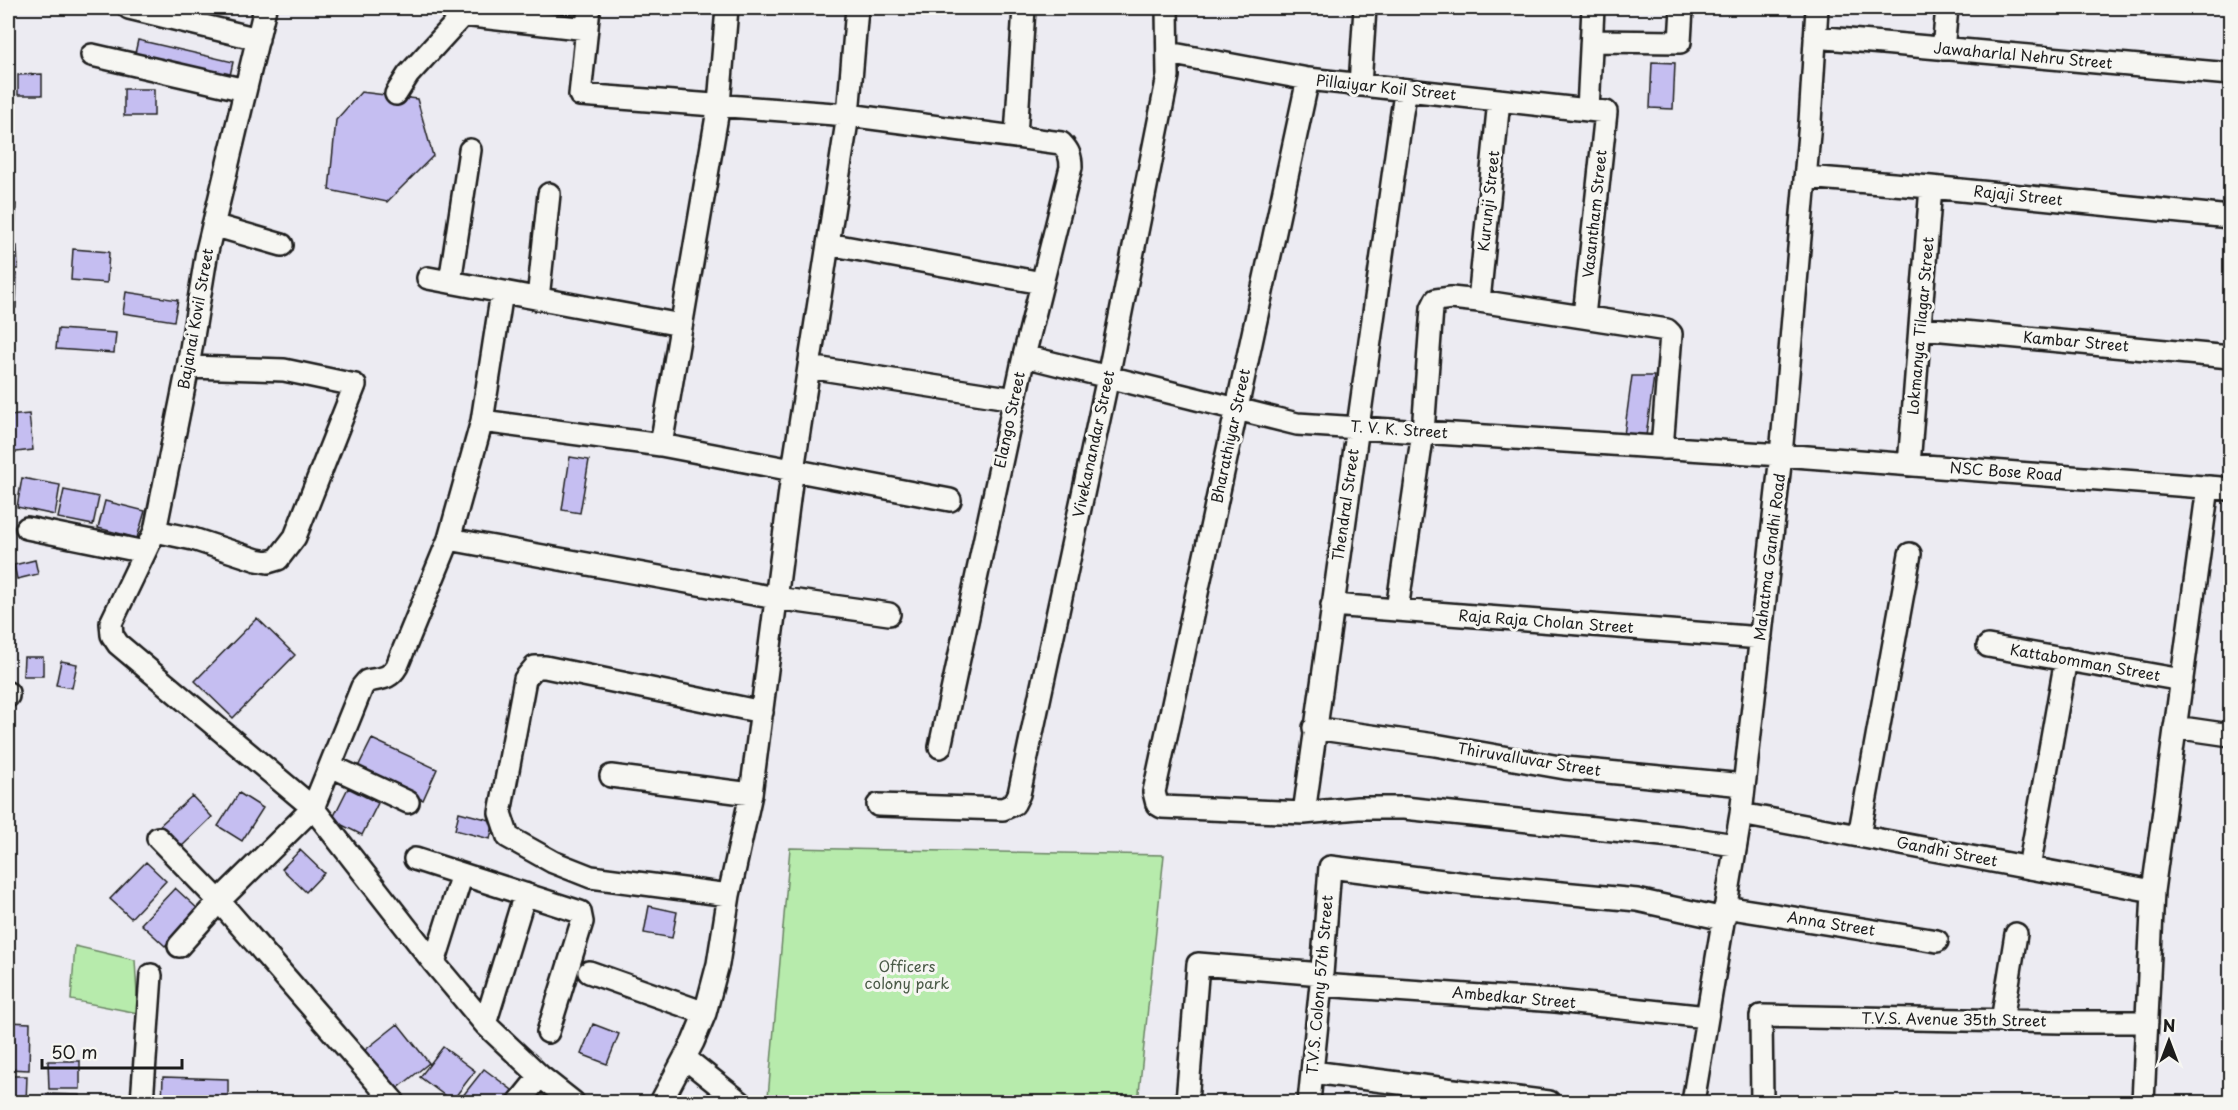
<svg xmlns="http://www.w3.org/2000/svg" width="2238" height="1110" font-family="'Playpen Sans',sans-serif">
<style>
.green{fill:#b7ebac;stroke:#6a8464;stroke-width:1.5}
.building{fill:#c5bef1;stroke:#1c1c1c;stroke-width:1.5}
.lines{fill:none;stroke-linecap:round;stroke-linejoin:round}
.minor-casing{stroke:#1c1c1c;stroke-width:26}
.minor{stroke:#f6f6f2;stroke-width:21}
.labels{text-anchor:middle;stroke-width:6;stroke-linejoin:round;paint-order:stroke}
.street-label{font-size:15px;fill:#1c1c1c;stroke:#f6f6f2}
.park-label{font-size:15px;fill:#4a5a47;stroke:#f6f6f2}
</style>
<rect width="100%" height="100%" fill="#ecebf2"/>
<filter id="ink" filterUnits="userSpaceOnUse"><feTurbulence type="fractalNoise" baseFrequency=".0167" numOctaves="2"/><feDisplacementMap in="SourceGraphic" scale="12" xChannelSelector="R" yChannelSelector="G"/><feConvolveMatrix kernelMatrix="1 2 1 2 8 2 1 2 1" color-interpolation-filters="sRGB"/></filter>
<g filter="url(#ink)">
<!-- green -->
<path class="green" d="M790,848L1164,855L1138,1102H773L768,1097Z
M75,946L135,960L138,1013L71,1000Z"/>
<!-- building -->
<path class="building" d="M138,40L233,62L229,80L134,58Z
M1652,62L1675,63L1673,109L1650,108Z
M42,74V95H18V75Z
M124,89H154V116H124Z
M361,92L417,99L433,156L387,202L329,190L336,120Z
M8,204H16L15,232H8Z
M8,246H17L18,269H8Z
M73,249L109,252L107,283L71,280Z
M8,274H17L16,308H8Z
M126,292L178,300L174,321L123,313Z
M8,316H12V348H8Z
M58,329L116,333L114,353L56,349Z
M1632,376H1654L1646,436L1624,435Z
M29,414L33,450L8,453V416Z
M570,457L589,460L580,513L562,510Z
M22,478L60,485L55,515L17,507Z
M64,490L99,497L93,525L58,518Z
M105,501L145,511L137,538L98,528Z
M35,560L38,574L17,579L14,565Z
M257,618L295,655L233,718L195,681Z
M24,657H43V676H23Z
M61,661L77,664L72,688L56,685Z
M372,739L437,769L423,800L357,769Z
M348,788L378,803L362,835L332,820Z
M239,793L263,808L242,841L218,826Z
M192,796L212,817L178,850L157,828Z
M459,812L494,821L490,839L455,830Z
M300,850L324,873L306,892L282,869Z
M146,862L166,881L131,918L110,899Z
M175,888L199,910L165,946L141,924Z
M649,906L677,912L672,938L644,933Z
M8,1022L30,1023L29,1070L8,1069Z
M398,1024L429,1063L392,1093L360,1054Z
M593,1024L619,1034L607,1064L581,1054Z
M443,1047L475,1071L452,1101L420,1077Z
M48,1061H80V1089H49Z
M484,1069L512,1090L503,1102H458Z
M8,1076H27L26,1102H8Z
M163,1077L228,1079V1102H162Z
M43,1094L80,1095V1102H43Z"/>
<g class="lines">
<defs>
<path id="minor" d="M129,8L258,39
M265,8L207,251L188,367L155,531L111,623L112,635L118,644L313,808L434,963L485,1024L540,1076L573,1102
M589,8L580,95L848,115L1061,143C1069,151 1071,157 1071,167L1024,356L940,747
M463,15L587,29
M1815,37L2230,74
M1592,41L1680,42L1682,8
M1943,49L1947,8
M1168,53L1308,79L1606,112L1584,316
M92,55L245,90
M1308,79L1154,792L1157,804L1162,807L1304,813L1358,808H1404L1681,837L1735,845
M1360,85L1365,8
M396,94L408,75L463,15L464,8
M1588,110L1593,8
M1016,136L1024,8
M1805,177L1931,187L2230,217
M213,225L282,245
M828,244L1042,283
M428,278L681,325
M450,282L470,150
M538,299L549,194
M1479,301L1499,100
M1921,328L2230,357
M1024,356L1297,424L1781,455L2230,489
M809,367L1015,399
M482,421L661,445L719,104L727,8
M661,445L950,500
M1909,465L1931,187
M27,528L145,552
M155,531L193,539L257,560L268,562L278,559L295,537L355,385L284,370L188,367
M449,539L776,598L889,614
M1332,605L1761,638
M1397,610L1423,432L1432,308L1436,300L1451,298L1479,301L1667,330L1671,334L1662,448
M1988,646L2182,680
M8,693V696
M2175,727L2230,735
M1314,728L1435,745L1565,768L1744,785
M331,766L408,802
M611,776L751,794
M878,805L1003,809L1014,804L1019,794L1108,377L1168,76L1167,8
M1304,813L1402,112L1406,90
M1741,814L2153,891
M1859,836L1910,554
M158,838L219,901L394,1102
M415,859L580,912L582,922L548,1032
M2029,868L2066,659
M729,895L591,877L553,862L508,837L500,813L525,679L535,667H545L762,712
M1725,907L1937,941
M179,946L219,901L313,808L362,687L367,681C381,678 389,680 397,666L449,539L482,421L502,292
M434,963L462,874
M589,972L705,1013
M1321,985L1556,1001L1707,1017
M2002,1021L2016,934
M485,1024L525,894
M685,1058L740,1102
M1312,1072L1549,1102
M142,1102L151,975
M519,1102L540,1076
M661,1102L693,1042L705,1013L718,964L729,895L751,794L791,483L848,115L857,8
M1187,1102L1198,964L1322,974
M1309,1102L1322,974L1330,867L1467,884L1637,900L1724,919
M1693,1102L1741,814L1781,455L1810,122L1817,8
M1762,1102L1761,1016L2061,1022H2147
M2143,1102L2153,891L2208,487L2221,488"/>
</defs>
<!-- minor casing -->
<use href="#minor" class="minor-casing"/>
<!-- minor -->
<use href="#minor" class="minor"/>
</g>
</g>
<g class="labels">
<!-- street labels -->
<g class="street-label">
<text transform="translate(2023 56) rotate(5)" y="5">Jawaharlal Nehru Street</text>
<text transform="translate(1386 88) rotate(6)" y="5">Pillaiyar Koil Street</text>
<text transform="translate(2018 196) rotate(6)" y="5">Rajaji Street</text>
<text transform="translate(1489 201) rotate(-84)" y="5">Kurunji Street</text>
<text transform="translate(1595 214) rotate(-84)" y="5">Vasantham Street</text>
<text transform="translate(196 319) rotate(-80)" y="5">Bajanai Kovil Street</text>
<text transform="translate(1921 326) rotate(-85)" y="5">Lokmanya Tilagar Street</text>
<text transform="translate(2076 342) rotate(5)" y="5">Kambar Street</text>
<text transform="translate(1010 420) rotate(-78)" y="5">Elango Street</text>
<text transform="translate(1399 430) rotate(4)" y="5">T. V. K. Street</text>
<text transform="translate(1231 436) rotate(-78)" y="5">Bharathiyar Street</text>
<text transform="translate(1094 444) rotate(-78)" y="5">Vivekanandar Street</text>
<text transform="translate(2006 472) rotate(4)" y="5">NSC Bose Road</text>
<text transform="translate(1346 505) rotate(-82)" y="5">Thendral Street</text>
<text transform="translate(1770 557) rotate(-83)" y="5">Mahatma Gandhi Road</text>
<text transform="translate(1546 622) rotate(4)" y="5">Raja Raja Cholan Street</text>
<text transform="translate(2085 663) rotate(10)" y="5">Kattabomman Street</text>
<text transform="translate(1529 760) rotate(9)" y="5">Thiruvalluvar Street</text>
<text transform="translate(1947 852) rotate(11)" y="5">Gandhi Street</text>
<text transform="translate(1831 924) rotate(9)" y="5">Anna Street</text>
<text transform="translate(1320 985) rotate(-85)" y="5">T.V.S. Colony 57th Street</text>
<text transform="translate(1514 998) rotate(5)" y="5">Ambedkar Street</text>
<text transform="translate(1954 1020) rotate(1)" y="5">T.V.S. Avenue 35th Street</text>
</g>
<!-- park labels -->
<g class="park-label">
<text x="907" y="972">Officers<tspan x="907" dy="17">colony park</tspan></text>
</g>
</g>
<!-- margin -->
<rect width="2238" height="1110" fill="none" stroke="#f6f6f2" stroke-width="30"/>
<rect x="15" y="15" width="2208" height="1080" fill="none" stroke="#1c1c1c" stroke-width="2" filter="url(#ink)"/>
<!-- north arrow -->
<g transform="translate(2169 1041)" stroke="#f6f6f2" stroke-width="4.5" paint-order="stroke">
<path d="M0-4.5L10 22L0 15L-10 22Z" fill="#1c1c1c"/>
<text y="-9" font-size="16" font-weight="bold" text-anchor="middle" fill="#1c1c1c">N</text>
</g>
<!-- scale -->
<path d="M42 1059v9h140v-9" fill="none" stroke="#1c1c1c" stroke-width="3"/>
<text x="51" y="1059" font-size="18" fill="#1c1c1c" stroke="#f6f6f2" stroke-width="4.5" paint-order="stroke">50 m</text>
</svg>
